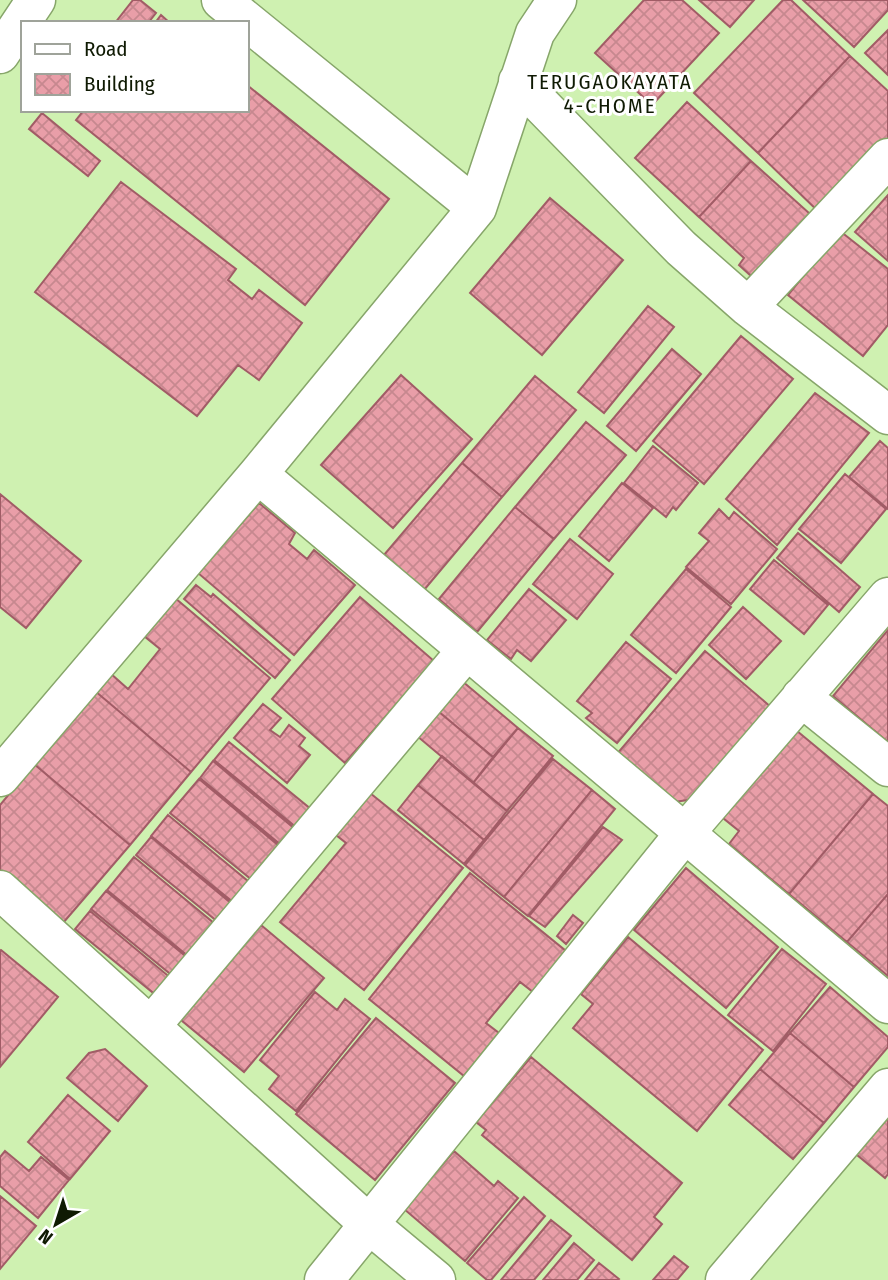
<svg xmlns="http://www.w3.org/2000/svg" width="888" height="1280" font-family="'Fira Sans Condensed',sans-serif">
<style>
.building{fill:url(#building-cross-hatch);stroke:#a15c66;stroke-width:2}
.lines{fill:none;stroke-linecap:round;stroke-linejoin:round}
.street-casing{stroke:#87a66a;stroke-width:41}
.street{stroke:#fff;stroke-width:38}
.labels{text-anchor:middle;stroke-width:6;stroke-linejoin:round;paint-order:stroke}
.neighbourhood-label{font-size:21px;letter-spacing:2px;fill:#0f1a03;stroke:#fff}
</style>
<defs>
<pattern id="building-cross-hatch" width="8" height="8" patternUnits="userSpaceOnUse" patternTransform="scale(1.75)"><rect width="8" height="8" fill="#e99ea8"/><path d="M0 0l8 8M0 8l8-8" fill="none" stroke="#c7888f"/></pattern>
</defs>
<rect width="100%" height="100%" fill="#cff1b1"/>
<!-- building -->
<path class="building" d="M133,0H140L156,13L148,23H115Z
M644,0H682L719,33L652,105L595,53Z
M699,0H754L730,27Z
M783,0H791L850,56L758,153L694,93Z
M803,0H888V10L854,47Z
M161,15L170,23H155Z
M888,30V75L865,53Z
M850,56L888,91V145L822,215L758,153Z
M247,85L389,199L305,305L76,120L84,110H247Z
M687,102L751,161L699,217L635,158Z
M42,113L100,161L88,176L29,129Z
M751,161L819,222L761,285L739,265L744,258L699,217Z
M121,182L236,269L228,280L252,299L259,290L302,323L259,380L238,365L197,416L35,292Z
M888,195V261L855,232Z
M550,198L623,260L542,355L470,293Z
M840,231L888,269V325L863,356L788,295Z
M648,306L674,327L604,413L578,392Z
M741,336L793,379L704,484L653,441Z
M672,349L701,374L636,451L607,426Z
M401,375L472,439L393,528L321,465Z
M535,376L576,410L502,497L462,463Z
M815,393L869,433L777,545L726,499Z
M586,422L626,455L554,539L515,507Z
M880,441L888,448V509L849,477Z
M653,446L698,483L676,510L673,507L666,517L624,483Z
M462,463L502,497L424,590L384,555Z
M845,474L886,509L841,563L799,529Z
M622,483L653,508L609,561L579,536Z
M0,494L81,561L26,628L0,607Z
M259,503L295,533L289,544L307,559L314,550L355,585L294,655L198,573Z
M515,507L554,539L477,632L439,599Z
M719,509L729,519L734,512L777,549L731,604L686,567L709,541L699,533Z
M798,533L860,587L839,612L777,558Z
M570,539L613,574L577,619L533,584Z
M774,560L828,605L804,634L750,589Z
M686,569L731,607L676,673L631,635Z
M196,585L211,597L213,594L290,660L275,678L184,599Z
M529,589L566,620L531,661L517,650L511,659L487,640Z
M360,597L434,661L345,763L272,699Z
M175,598L270,678L191,772L95,691L110,673L128,689L160,649L144,636Z
M743,607L781,641L746,679L709,645Z
M888,630V742L833,696Z
M626,642L671,679L617,743L586,718L592,713L577,701Z
M705,651L771,707L695,799L667,803L610,762Z
M462,681L518,728L493,757L438,711Z
M95,691L191,772L130,845L34,764Z
M263,704L281,718L270,730L280,737L289,725L305,738L299,746L310,755L287,783L234,738Z
M438,711L493,757L473,783L417,736Z
M791,726L873,794L789,894L729,844L739,831L718,814Z
M518,728L553,756L507,811L473,783Z
M229,742L312,810L297,828L214,760Z
M442,756L507,811L484,840L418,785Z
M553,759L592,790L504,897L465,865Z
M213,761L295,829L281,845L200,778Z
M34,764L130,845L63,923L0,870V805Z
M199,779L279,846L252,880L170,813Z
M418,785L484,840L464,864L398,810Z
M592,790L615,809L528,916L504,897Z
M370,793L463,868L364,990L280,922L346,843L336,835Z
M873,794L888,806V894L847,942L789,894Z
M168,815L249,882L233,902L151,836Z
M603,827L622,840L545,927L529,916Z
M151,837L232,904L218,922L136,855Z
M134,857L215,924L188,956L107,890Z
M686,868L778,947L726,1008L634,930Z
M470,873L566,951L533,992L520,982L486,1023L499,1033L464,1076L369,999Z
M106,891L189,959L174,977L91,909Z
M888,894V976L847,942Z
M90,911L172,979L157,996L75,929Z
M573,915L583,923L566,944L557,936Z
M261,925L324,978L244,1072L181,1020Z
M628,937L763,1050L697,1131L573,1028L593,1004L581,994Z
M782,949L826,984L773,1051L728,1015Z
M1,950L58,997L0,1067V951Z
M830,987L888,1037V1047L854,1087L790,1033Z
M315,992L337,1010L345,999L370,1019L296,1111L269,1089L279,1076L260,1060Z
M376,1018L455,1083L375,1180L296,1114Z
M790,1033L854,1087L824,1123L760,1069Z
M105,1049L147,1086L118,1121L67,1078L89,1053Z
M531,1057L682,1183L654,1217L662,1224L632,1260L482,1135L486,1130L476,1122Z
M760,1069L824,1123L793,1159L729,1105Z
M68,1095L110,1131L70,1179L28,1142Z
M888,1106V1174L885,1178L851,1150Z
M5,1151L29,1171L41,1157L69,1180L38,1218L0,1186V1157Z
M454,1151L494,1186L498,1181L518,1198L465,1261L404,1209Z
M0,1196L36,1226L0,1269Z
M524,1197L545,1216L491,1280H487L467,1263Z
M551,1220L571,1236L534,1280H501Z
M574,1243L594,1260L577,1280H543Z
M674,1256L688,1267L677,1280H653Z
M599,1263L619,1279L618,1280H585Z"/>
<g class="lines">
<defs>
<path id="street" d="M221,0L477,208
M0,54L36,0
M518,81L681,248L748,307L888,415
M748,307L888,158
M258,474L888,1004
M801,697L888,767
M0,777L258,474L477,208L535,33L557,0
M0,890L370,1225L436,1280
M151,1026L467,650
M324,1280L685,833L888,597
M725,1280L888,1088"/>
</defs>
<!-- street casing -->
<use href="#street" class="street-casing"/>
<!-- street -->
<use href="#street" class="street"/>
</g>
<g class="labels">
<!-- neighbourhood labels -->
<g class="neighbourhood-label">
<text x="610" y="89">TERUGAOKAYATA<tspan x="610" dy="24">4-CHOME</tspan></text>
</g>
</g>
<!-- legend -->
<rect x="21" y="21" width="228" height="91" fill="#ffffff" stroke="#9fa39a" stroke-width="2"/>
<rect x="35" y="44" width="35" height="10" fill="#ffffff" stroke="#9fa39a" stroke-width="2"/>
<text x="84" y="56" font-size="21" fill="#0f1a03">Road</text>
<rect x="35" y="74" width="35" height="21" fill="url(#building-cross-hatch)" stroke="#9fa39a" stroke-width="2"/>
<text x="84" y="91" font-size="21" fill="#0f1a03">Building</text>
<!-- north arrow -->
<g transform="translate(56 1224) rotate(219)" stroke="#ffffff" stroke-width="5" paint-order="stroke">
<path d="M0-5L12 26L0 18L-12 26Z" fill="#0f1a03"/>
<text y="-10" font-size="19" font-weight="bold" text-anchor="middle" fill="#0f1a03">N</text>
</g>
</svg>
